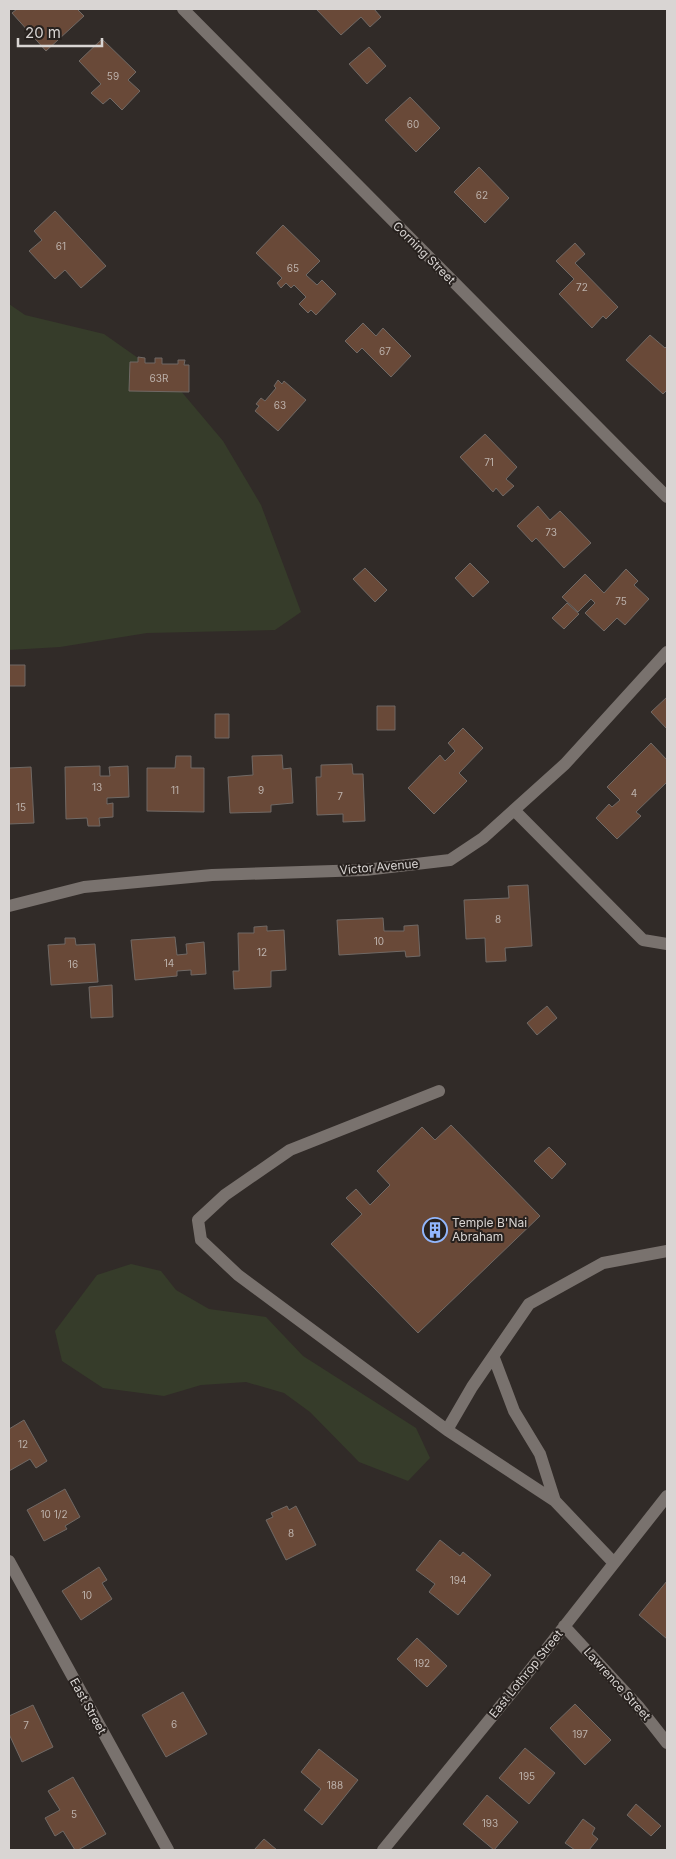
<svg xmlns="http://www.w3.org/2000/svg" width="676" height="1859" font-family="Inter,sans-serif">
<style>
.green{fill:#363c2a}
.building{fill:#694938;stroke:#706965}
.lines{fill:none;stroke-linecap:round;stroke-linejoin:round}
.minor{stroke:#79726e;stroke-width:12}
.labels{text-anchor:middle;stroke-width:4;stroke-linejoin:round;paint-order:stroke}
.number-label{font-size:10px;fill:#bdb2ac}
.street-label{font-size:12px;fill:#d9d5d3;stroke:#27211e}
.poi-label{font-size:12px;fill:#d9d5d3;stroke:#27211e;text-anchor:start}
</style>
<rect width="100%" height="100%" fill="#312b28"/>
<!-- green -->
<path class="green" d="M9,304L25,315L104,334L175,384L223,441L261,505L301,612L275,630L147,633L60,647L9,650Z
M131,1264L161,1271L176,1290L209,1309L266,1317L303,1356L416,1428L430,1458L408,1481L359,1462L310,1412L284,1393L246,1382L201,1385L164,1396L103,1388L62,1361L55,1331L97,1275Z"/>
<!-- building -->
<path class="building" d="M17,9H77L84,16L46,51L12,13Z
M316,9H374L381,17L370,27L361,17L341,35Z
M102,39L136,72L128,80L140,91L122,110L110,98L103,104L91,93L101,84L79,61Z
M369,47L386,66L367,84L349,64Z
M410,97L440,128L416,152L385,120Z
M479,167L509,198L485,223L454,192Z
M55,211L106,266L81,288L65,270L55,279L29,251L42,240L34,231Z
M283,225L320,261L306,275L317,285L322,280L336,294L316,315L311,310L308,313L299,304L306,297L294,285L291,288L286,283L281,288L277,283L282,278L256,253Z
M575,243L585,254L575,263L618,307L606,319L603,316L592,328L559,294L574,279L556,261Z
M363,323L376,336L383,328L411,356L391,377L362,348L357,353L345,341Z
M650,335L665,348L667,346V390L663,394L626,360Z
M138,357L145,358V363H155V358H162V364H178V360H185L184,365H189V392L129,391L130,362H138Z
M278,380L282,384L284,381L306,400L278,431L255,411L259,406L256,404L261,398L265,401L276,388L274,386Z
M485,434L517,467L506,479L514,486L503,496L496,488L493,492L460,457Z
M538,506L550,520L560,511L591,543L564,568L536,538L532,542L517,526Z
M470,563L489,582L473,597L455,578Z
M365,568L387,590L375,602L353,579Z
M626,569L638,581L634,585L649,599L625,625L617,618L604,631L585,613L595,603L591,599L578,612L562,597L585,574L604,593Z
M567,603L579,614L564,629L552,618Z
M9,665H25V686H9Z
M667,697V729L651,712Z
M377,706H395V730H377Z
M215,714H229V738H215Z
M463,728L483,748L459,773L467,781L434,814L408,788L440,755L445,761L455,751L448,743Z
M651,743L667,760V782L636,812L641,816L617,839L596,818L609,804L612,807L620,800L607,787Z
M282,755L283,769L291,768L293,803L271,805V812L230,813L228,777L253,775L252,756Z
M176,756H191V768H204V812L147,811V768H175Z
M352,764L353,774H363L365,821L343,822V814L317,815L316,777H321V765Z
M100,766V776H110L109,767L128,766L129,797L107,798V804L113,803V817L99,818L100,826H88L87,818L66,819L65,767Z
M31,767L34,823L9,824V768Z
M528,885L532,946L505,948L506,961L486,962L485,938L466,939L464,900L509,898L508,886Z
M383,918L384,931H404V926L418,925L420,956L406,957L405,951L339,955L337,920Z
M267,926V931L284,930L286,970L271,971V987L234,989L233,971H239L238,933H254V927Z
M175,937L177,955L187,954L186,944L204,942L206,974L191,975V970L177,971V976L135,980L131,940Z
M65,938H75L76,945L95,944L98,982L51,985L48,945L65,944Z
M112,985L113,1017L91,1018L89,987Z
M547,1006L557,1018L537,1035L527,1023Z
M451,1125L540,1216L418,1333L331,1244L362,1214L346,1198L356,1189L370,1205L390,1185L377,1171L422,1127L435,1140Z
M549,1147L566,1164L552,1179L534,1161Z
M24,1420L47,1461L36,1468L30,1459L9,1471V1429Z
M65,1489L80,1517L65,1526L67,1529L44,1541L27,1510Z
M287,1506L289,1510L296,1506L316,1545L286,1560L266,1520L273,1517L271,1513Z
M440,1540L460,1556L463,1552L491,1575L458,1615L429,1592L435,1584L416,1570Z
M99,1567L107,1580L102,1583L112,1599L81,1620L62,1591Z
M667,1581V1639L639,1615Z
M417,1638L447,1666L427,1687L397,1659Z
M183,1692L207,1734L166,1757L142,1715Z
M575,1704L611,1740L585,1765L550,1728Z
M33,1705L53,1747L22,1762L9,1734V1716Z
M525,1748L555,1773L529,1804L499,1778Z
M319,1749L358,1780L322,1825L304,1810L321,1789L301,1772Z
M73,1777L106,1834L78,1850H75L63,1831L55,1836L45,1818L60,1810L48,1791Z
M487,1795L518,1822L494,1850L463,1824Z
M636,1804L661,1826L651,1836L627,1815Z
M583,1819L595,1828L592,1834L598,1839L589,1850H575L565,1843Z
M264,1839L277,1850H254Z"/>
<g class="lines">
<!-- minor -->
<path class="minor" d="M183,9L667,497
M514,810L643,940L667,944
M9,906L84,887L212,875L365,870L450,860L483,838L565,764L667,652
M439,1091L290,1150L225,1195L198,1220L201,1240L238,1275L447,1430L472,1387L529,1304L603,1263L667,1251
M494,1358L514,1411L540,1454L555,1501
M447,1430L555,1501L614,1563
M9,1561L168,1850
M564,1626L638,1706L667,1743
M383,1850L526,1675L667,1496"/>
</g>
<!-- icons -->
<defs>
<symbol id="building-ring" viewBox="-11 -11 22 22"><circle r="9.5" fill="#27211e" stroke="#92b7fd" stroke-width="1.5"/><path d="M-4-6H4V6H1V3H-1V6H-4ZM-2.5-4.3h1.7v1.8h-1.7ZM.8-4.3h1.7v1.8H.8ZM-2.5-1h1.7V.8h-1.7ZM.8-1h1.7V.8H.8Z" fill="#92b7fd"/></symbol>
</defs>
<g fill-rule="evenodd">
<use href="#building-ring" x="421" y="1216" width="28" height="28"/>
</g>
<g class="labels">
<!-- number labels -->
<g class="number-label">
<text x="113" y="80">59</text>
<text x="413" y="128">60</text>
<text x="482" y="199">62</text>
<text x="61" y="250">61</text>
<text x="293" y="272">65</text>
<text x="582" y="291">72</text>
<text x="385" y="355">67</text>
<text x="159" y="382">63R</text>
<text x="280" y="409">63</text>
<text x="489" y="466">71</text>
<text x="551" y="536">73</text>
<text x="621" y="605">75</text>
<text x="97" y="791">13</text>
<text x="175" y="794">11</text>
<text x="261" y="794">9</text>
<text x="634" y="797">4</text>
<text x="340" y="800">7</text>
<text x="21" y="811">15</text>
<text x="498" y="923">8</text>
<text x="379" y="945">10</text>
<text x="262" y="956">12</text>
<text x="169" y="967">14</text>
<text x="73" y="968">16</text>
<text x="23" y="1448">12</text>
<text x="54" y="1518">10 1/2</text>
<text x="291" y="1537">8</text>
<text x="458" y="1584">194</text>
<text x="87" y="1599">10</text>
<text x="422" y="1667">192</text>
<text x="174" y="1728">6</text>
<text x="26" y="1729">7</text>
<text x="580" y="1738">197</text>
<text x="527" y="1780">195</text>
<text x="335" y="1789">188</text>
<text x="74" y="1818">5</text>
<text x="490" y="1827">193</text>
</g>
<!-- street labels -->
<g class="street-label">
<text transform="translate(424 253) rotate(45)" y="4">Corning Street</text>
<text transform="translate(379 867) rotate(-5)" y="4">Victor Avenue</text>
<text transform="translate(526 1674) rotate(-51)" y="4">East Lothrop Street</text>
<text transform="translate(617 1684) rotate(48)" y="4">Lawrence Street</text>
<text transform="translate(88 1706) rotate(61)" y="4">East Street</text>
</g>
<!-- poi labels -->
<g class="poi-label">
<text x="452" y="1227">Temple B'Nai<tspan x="452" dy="14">Abraham</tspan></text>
</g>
</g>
<!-- border -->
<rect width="676" height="1859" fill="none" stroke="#d9d5d3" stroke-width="20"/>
<!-- scale -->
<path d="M18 38v8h84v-8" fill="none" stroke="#d9d5d3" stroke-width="2.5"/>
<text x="25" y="38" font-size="15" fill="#d9d5d3" stroke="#27211e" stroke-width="4" paint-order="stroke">20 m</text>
</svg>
